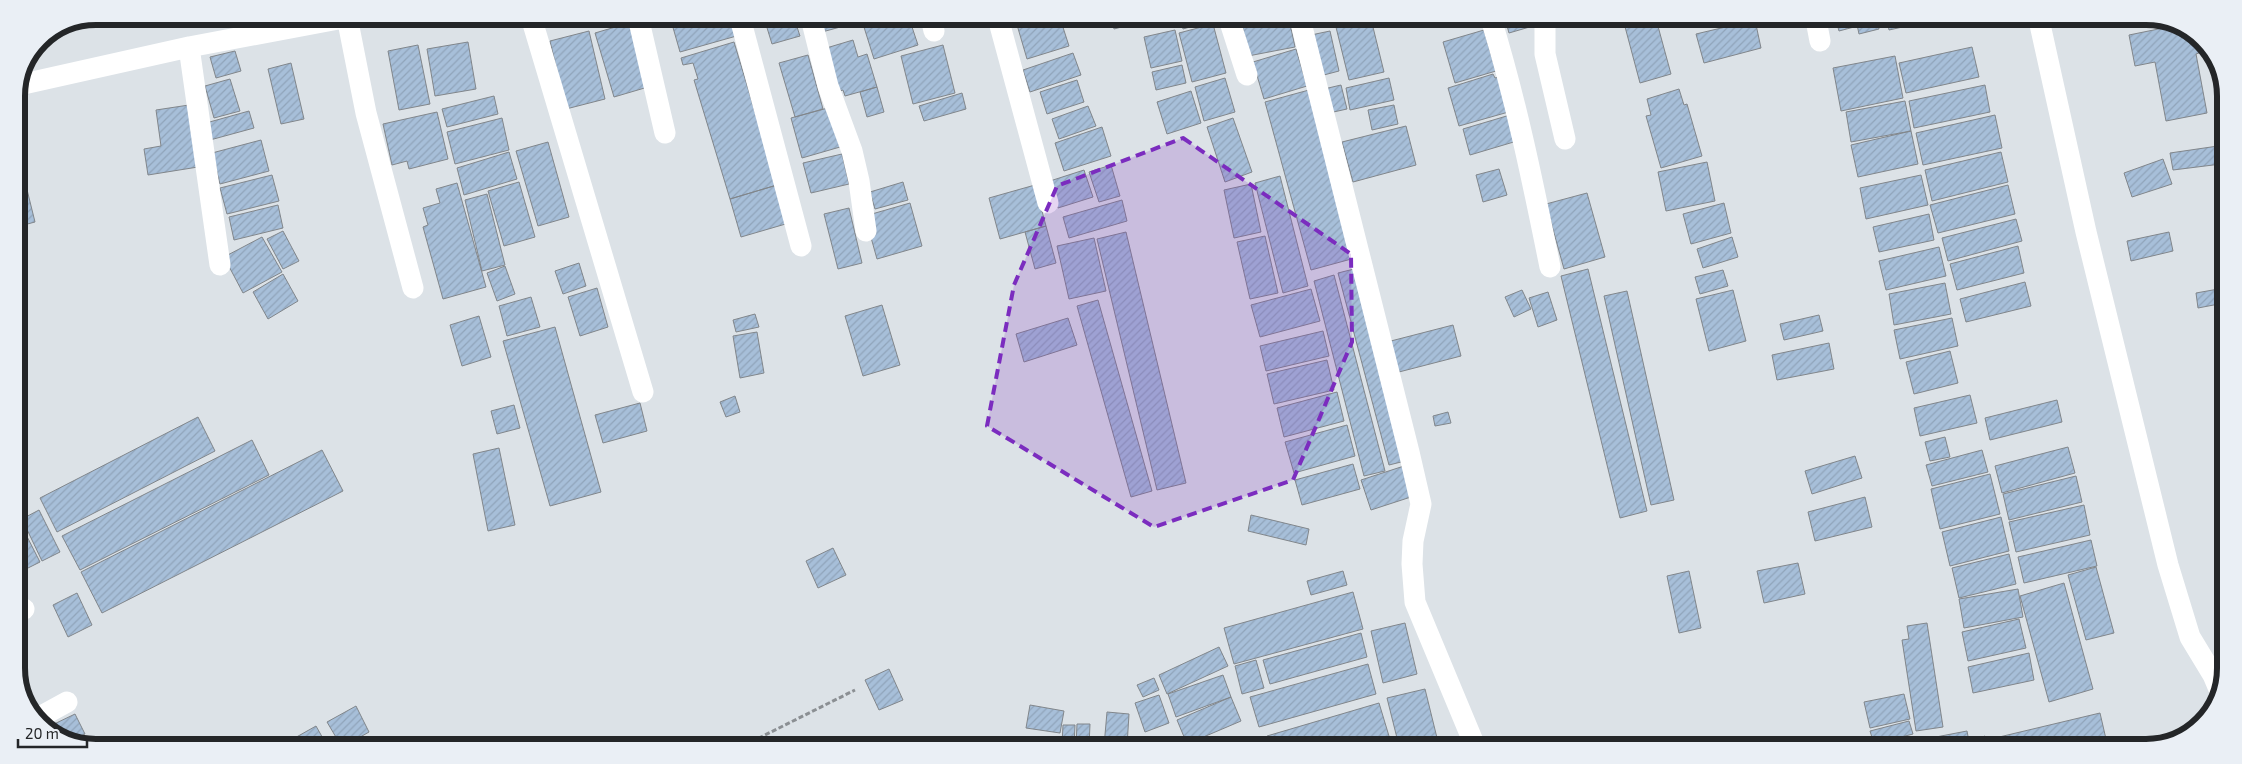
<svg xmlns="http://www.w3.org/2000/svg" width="2242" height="764" font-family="'Exo 2',sans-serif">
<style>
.building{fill:url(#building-hatch);stroke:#81868b}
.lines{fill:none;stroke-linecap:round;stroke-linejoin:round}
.path{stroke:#8b8f93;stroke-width:3;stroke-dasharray:5 2.5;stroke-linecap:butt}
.street{stroke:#fff;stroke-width:21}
.marked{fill:#7b2cbf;fill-opacity:0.2;stroke:#7b2cbf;stroke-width:4;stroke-dasharray:10 6;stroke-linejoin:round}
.rim{fill:none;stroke:#242628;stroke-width:6}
</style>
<defs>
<pattern id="building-hatch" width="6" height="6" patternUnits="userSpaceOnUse" patternTransform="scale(1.25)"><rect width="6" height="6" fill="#a7bfd9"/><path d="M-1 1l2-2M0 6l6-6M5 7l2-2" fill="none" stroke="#90a4ba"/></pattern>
</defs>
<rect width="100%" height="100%" fill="#dce2e7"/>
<!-- building -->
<path class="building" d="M102,16H132V19L105,26Z
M670,17L735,18L740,35L680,52Z
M764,18H794L800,36L772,44Z
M819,18H854L855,23L822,32Z
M883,18H909L918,45L874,59L863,24Z
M1015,18H1060L1069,46L1027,59Z
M1111,18H1156L1114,29Z
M1180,18H1214V20L1183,29Z
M1241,19H1289L1295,47L1248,56Z
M1334,19H1371L1384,72L1349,80Z
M1505,19H1531L1533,26L1509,33Z
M1638,19H1656L1671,74L1640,83L1624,23Z
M1755,20L1761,48L1704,63L1696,34Z
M1836,20H1852L1854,27L1839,31Z
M1856,20H1877L1879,29L1859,34Z
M1887,20H1915L1916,24L1889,30Z
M629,23L648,87L614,97L595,33Z
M1213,24L1226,73L1192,82L1179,33Z
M2178,25L2196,38L2199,53L2196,54L2207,113L2166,121L2155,62L2135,66L2129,35Z
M1175,30L1182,61L1151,68L1144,37Z
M1484,30L1496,71L1455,83L1443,42Z
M589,31L605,99L566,109L550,41Z
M1330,31L1339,71L1320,76L1311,35Z
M853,40L858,57L867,54L877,87L845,96L843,90L836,92L823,49Z
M468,42L476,89L435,96L427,49Z
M734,42L777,185L730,199L694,80L698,79L693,63L683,65L681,58Z
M418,45L430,104L399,110L388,51Z
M943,45L955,93L913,104L901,56Z
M1972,47L1979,77L1906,93L1899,63Z
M1296,49L1307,86L1264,99L1253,62Z
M235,51L241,71L216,78L210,57Z
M1073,53L1081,75L1030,92L1023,70Z
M808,55L823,109L795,117L779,63Z
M1895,56L1903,98L1841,111L1833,68Z
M291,63L304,119L281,124L268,69Z
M1182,65L1186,83L1156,90L1152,72Z
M1493,74L1495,78L1501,76L1512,111L1459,126L1448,88Z
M1225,78L1235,112L1204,121L1195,87Z
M1389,78L1394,100L1350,110L1346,88Z
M230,79L240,111L214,118L205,86Z
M1077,80L1084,102L1047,114L1040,92Z
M1341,85L1347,109L1329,113L1324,89Z
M1985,85L1990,112L1914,128L1909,101Z
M877,87L884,112L867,117L860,92Z
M1679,89L1684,105L1687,104L1702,156L1661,168L1646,116L1651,115L1647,99Z
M1309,90L1355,258L1311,270L1265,102Z
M1191,91L1201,123L1167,134L1157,102Z
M962,93L966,109L924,121L919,106Z
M494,96L498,114L447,127L442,109Z
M1905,101L1911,131L1851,142L1846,112Z
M189,105L198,167L148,175L144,149L161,146L156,110Z
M1394,105L1398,124L1372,130L1368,110Z
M1088,106L1096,126L1059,139L1052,119Z
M828,108L840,147L802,158L791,118Z
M249,111L254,128L210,140L206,123Z
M437,112L448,159L409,169L407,161L392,165L383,124Z
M1510,115L1517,141L1470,155L1463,129Z
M1995,115L2002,148L1923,165L1916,133Z
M502,118L509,150L455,164L447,132Z
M1233,118L1252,172L1225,182L1207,127Z
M1406,126L1416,165L1353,182L1342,142Z
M1102,127L1111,156L1064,171L1055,143Z
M1911,131L1918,164L1858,177L1851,145Z
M261,140L269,171L220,184L212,153Z
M548,142L569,217L538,226L516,151Z
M16,145L35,222L16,227Z
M2218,146L2221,164L2173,170L2170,153Z
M509,152L517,179L464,195L457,168Z
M2001,152L2008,182L1932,201L1925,170Z
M842,154L849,184L811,193L803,163Z
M2163,159L2172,184L2132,197L2124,173Z
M1707,162L1715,201L1666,211L1658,172Z
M1111,165L1120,196L1099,202L1089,172Z
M1499,169L1507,195L1483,202L1476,175Z
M1084,170L1093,197L1058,208L1050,181Z
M272,175L279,201L227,214L220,188Z
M1921,175L1928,205L1866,219L1860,188Z
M1280,176L1308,286L1283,293L1255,183Z
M519,182L535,237L504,246L488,191Z
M903,182L908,200L875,209L870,192Z
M457,183L486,287L443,299L423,227L428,225L423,208L440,203L436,189Z
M1251,184L1261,232L1234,238L1224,190Z
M777,185L789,223L741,237L730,199Z
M1035,185L1046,226L1000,239L989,198Z
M2008,185L2015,214L1938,233L1930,205Z
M1587,193L1605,257L1564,269L1546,204Z
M487,194L505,265L482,271L465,200Z
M1122,200L1127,221L1069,238L1063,217Z
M910,203L922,246L877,259L865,216Z
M1724,203L1731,233L1691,244L1683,214Z
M278,205L283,228L234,240L229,217Z
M849,208L862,263L838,269L824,214Z
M1929,214L1934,240L1879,252L1873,227Z
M2016,219L2022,241L1948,261L1942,238Z
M1046,226L1056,263L1035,269L1025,232Z
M283,231L299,261L283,269L267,239Z
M1126,232L1186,483L1157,490L1097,239Z
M2169,232L2173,251L2131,261L2127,241Z
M1265,236L1278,293L1250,299L1237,242Z
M262,237L282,272L243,293L224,257Z
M1732,237L1738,257L1703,268L1697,249Z
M1094,238L1106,291L1069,299L1057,246Z
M2018,246L2024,273L1957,290L1950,264Z
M1939,247L1946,276L1886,290L1879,261Z
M579,263L586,286L563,294L555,271Z
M505,266L515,294L497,301L487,273Z
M1354,269L1405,461L1389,465L1338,273Z
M1588,269L1647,511L1620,518L1561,276Z
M1723,270L1728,286L1700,294L1695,277Z
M283,274L298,301L268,319L253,292Z
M1334,275L1385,471L1364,476L1314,281Z
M2025,282L2031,306L1966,322L1960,299Z
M1945,283L1951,314L1894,325L1889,294Z
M597,288L608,327L580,336L568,297Z
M2224,288V303L2198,308L2196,293Z
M1311,289L1320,321L1260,337L1251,305Z
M1522,290L1531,309L1514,317L1505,297Z
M1733,290L1746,341L1709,351L1696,299Z
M1627,291L1674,500L1651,505L1604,296Z
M1548,292L1557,320L1538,327L1529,298Z
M531,297L540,327L507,336L499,306Z
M1098,300L1152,491L1131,497L1077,306Z
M882,305L900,365L863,376L845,316Z
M755,314L759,327L736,332L733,320Z
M1819,315L1823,331L1784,340L1780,324Z
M479,316L491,357L462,366L450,325Z
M1068,318L1077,345L1024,362L1016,334Z
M1952,318L1958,346L1900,359L1894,330Z
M1453,325L1461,356L1395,373L1387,342Z
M555,327L601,492L550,506L503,341Z
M1323,331L1329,356L1266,371L1260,346Z
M757,332L764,373L740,378L733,336Z
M1829,343L1834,369L1777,380L1772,355Z
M1950,351L1958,383L1914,394L1906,362Z
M1327,360L1334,390L1274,404L1267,374Z
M1337,392L1344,421L1284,437L1277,408Z
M1970,395L1977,423L1920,436L1914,408Z
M735,396L740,412L726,417L720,402Z
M2057,400L2062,422L1990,440L1985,418Z
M640,403L647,431L603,443L595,415Z
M514,405L520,428L497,434L491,411Z
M1448,412L1451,423L1435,426L1433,416Z
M198,417L215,451L57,532L40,498Z
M1347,425L1355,456L1294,473L1285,442Z
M1945,437L1950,457L1930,461L1925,442Z
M252,440L269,475L80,570L62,536Z
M2068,447L2075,473L2002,493L1995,466Z
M499,448L515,525L488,531L473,454Z
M322,450L343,491L102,613L81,572Z
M1982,450L1988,472L1932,486L1926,465Z
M1855,456L1862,478L1812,494L1805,471Z
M1353,464L1360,489L1302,505L1295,480Z
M1407,465L1417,495L1371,510L1361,480Z
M1990,474L2000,514L1940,529L1931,489Z
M2076,476L2082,502L2009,520L2003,494Z
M1865,497L1872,527L1815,541L1808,512Z
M2084,505L2090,535L2016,552L2009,522Z
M39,510L60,552L42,561L22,519Z
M16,515L40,562L16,574Z
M1251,515L1309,529L1306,545L1248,531Z
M2001,517L2009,551L1950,566L1942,532Z
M2091,540L2097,566L2024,583L2018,557Z
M833,548L846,575L818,588L806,561Z
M2009,554L2016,584L1959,598L1952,568Z
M1798,563L1805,594L1764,603L1757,571Z
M2096,567L2114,633L2086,640L2068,575Z
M1343,571L1347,585L1311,595L1307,581Z
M1689,571L1701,628L1679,633L1667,576Z
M2064,583L2093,689L2049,702L2020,596Z
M2018,589L2023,617L1964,628L1959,599Z
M1353,592L1363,629L1234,664L1224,628Z
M77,593L92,625L68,637L53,605Z
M2019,619L2026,648L1968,661L1962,632Z
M1405,623L1417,674L1383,683L1371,631Z
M1927,623L1943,727L1916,731L1902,640L1909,639L1907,626Z
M1361,633L1367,657L1270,684L1263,660Z
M1219,647L1228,666L1167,694L1159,675Z
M2029,653L2034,680L1973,693L1968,667Z
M1256,660L1264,688L1242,694L1235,666Z
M1368,664L1376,694L1259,727L1250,697Z
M889,669L903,700L879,710L865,680Z
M1223,675L1231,697L1176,717L1168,694Z
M1154,678L1159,690L1143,697L1137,685Z
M25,687L35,707L30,710L22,689Z
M1425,689L1439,746H1399L1387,698Z
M1904,694L1910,719L1870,728L1864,702Z
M1159,695L1169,723L1145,732L1135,703Z
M1231,697L1241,721L1187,744L1177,720Z
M1379,703L1392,746H1270L1267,736Z
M1030,705L1064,711L1060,733L1026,728Z
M356,706L369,732L348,744H340L327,722Z
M1107,712L1129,714L1127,746H1104Z
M2100,713L2106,739L2070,748L1997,747L1995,738Z
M75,714L85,734L69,742L53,731L50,726Z
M1909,721L1913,734L1874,744L1870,731Z
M1077,724H1090L1089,746H1076Z
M1063,725H1075L1074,745L1062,744Z
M316,726L325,742L321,744H284Z
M1967,731L1970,747H1884Z
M1985,736L1988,747H1972L1970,741Z
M1245,740L1246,746H1221Z"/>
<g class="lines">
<!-- path -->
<path class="path" d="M745,745L855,690"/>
<!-- street -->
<path class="street" d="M347,17L366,113L413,288
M531,17L643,392
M638,17L665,133
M740,18L801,246
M811,18L828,86L852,151L859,181L866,231
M931,18L934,31
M998,18L1048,203
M1229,19L1247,75
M1300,19L1409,452L1421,504L1413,541L1412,564L1415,602L1475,746
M1491,19C1516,100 1533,183 1550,267
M1545,19V54L1565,139
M1816,20L1820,41
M2039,20L2086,232L2168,565L2190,637L2213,675L2221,694
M189,47L220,265
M19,85L189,47L349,17
M16,611L24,609
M36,719L67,702"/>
</g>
<!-- marked area -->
<path class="marked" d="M1183,138L1351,254L1352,342L1293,480L1154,527L987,426L1014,285L1057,186Z"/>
<!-- crop -->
<path d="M0 0H2242V764H0ZM96 25H2146A71 71 0 0 1 2217 96V668A71 71 0 0 1 2146 739H96A71 71 0 0 1 25 668V96A71 71 0 0 1 96 25Z" fill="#eaeff5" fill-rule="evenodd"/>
<path class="rim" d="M96 25H2146A71 71 0 0 1 2217 96V668A71 71 0 0 1 2146 739H96A71 71 0 0 1 25 668V96A71 71 0 0 1 96 25Z"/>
<!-- scale -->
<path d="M18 739v8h69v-8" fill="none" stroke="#242628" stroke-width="2.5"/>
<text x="25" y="739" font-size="15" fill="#242628" stroke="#eaeff5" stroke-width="4" paint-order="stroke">20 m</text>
</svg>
